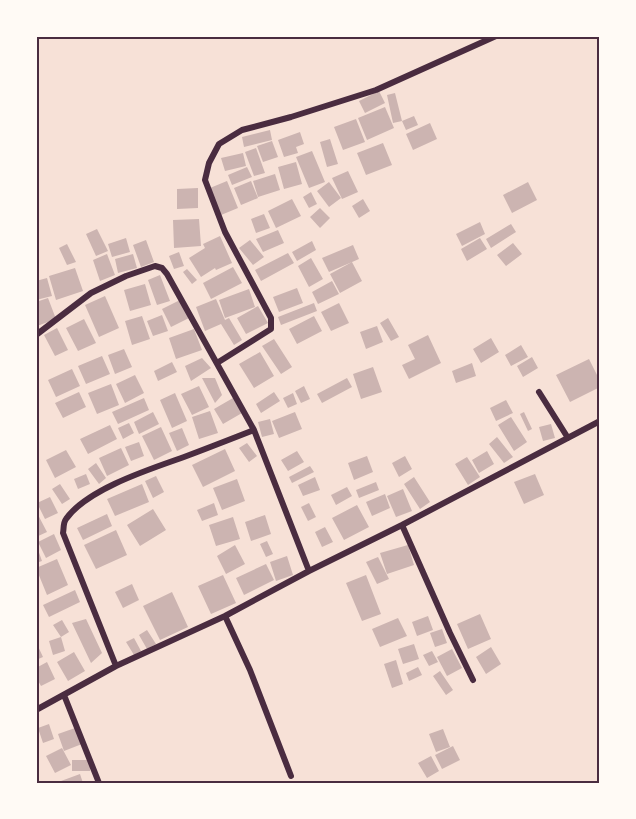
<svg xmlns="http://www.w3.org/2000/svg" width="636" height="819" font-family="Arial,sans-serif">
<style>
.building{fill:#ccb4b1}
.lines{fill:none;stroke-linecap:round;stroke-linejoin:round}
.minor{stroke:#4a2c40;stroke-width:6}
.neatline{fill:none;stroke:#4a2c40;stroke-width:2}
</style>
<rect width="100%" height="100%" fill="#f7e1d7"/>
<!-- building -->
<path class="building" d="M379,91L385,103L365,113L359,101Z
M395,93L402,121L393,123L387,95Z
M385,107L394,128L367,140L358,118Z
M414,116L418,125L406,130L402,121Z
M356,119L365,142L343,150L334,127Z
M430,123L437,139L413,150L406,134Z
M270,130L272,140L244,147L242,137Z
M300,132L304,144L296,147L298,153L284,157L278,140Z
M330,139L338,164L327,167L320,142Z
M272,141L278,157L263,162L257,146Z
M383,143L392,165L366,175L357,153Z
M256,148L265,173L254,176L245,152Z
M312,151L325,182L309,188L296,157Z
M243,153L246,166L225,171L221,158Z
M296,162L302,184L284,189L278,167Z
M247,167L252,177L232,185L228,175Z
M348,171L358,192L342,199L332,178Z
M275,174L280,190L258,197L253,181Z
M227,181L238,208L221,215L210,188Z
M251,181L258,198L241,205L234,188Z
M329,182L341,198L329,207L317,191Z
M528,182L537,200L512,213L503,195Z
M198,188V208L177,209V189Z
M311,192L317,204L309,208L303,197Z
M292,199L301,216L276,228L268,211Z
M363,199L370,211L359,218L352,206Z
M320,208L330,218L320,228L310,217Z
M264,214L270,228L256,233L251,219Z
M199,219L201,246L174,248L173,220Z
M480,222L485,234L462,246L456,234Z
M511,224L516,232L491,248L486,239Z
M97,229L108,251L96,256L86,234Z
M278,230L284,243L263,252L256,239Z
M220,236L232,263L216,270L215,268L201,277L189,258L205,248L203,244Z
M126,238L130,252L112,257L108,244Z
M480,238L487,249L467,261L461,249Z
M146,240L154,262L141,267L133,245Z
M250,240L264,257L253,265L239,248Z
M312,241L316,250L297,261L292,252Z
M513,243L522,254L506,266L497,255Z
M67,244L76,262L67,265L59,248Z
M353,245L359,259L329,272L322,258Z
M179,252L184,266L174,269L169,256Z
M288,253L294,263L261,281L255,270Z
M107,254L115,275L100,281L93,260Z
M133,254L137,268L118,273L115,259Z
M311,258L323,279L309,287L298,266Z
M352,262L362,281L340,293L330,274Z
M233,267L242,283L211,299L203,283Z
M75,268L83,291L56,300L49,276Z
M187,269L197,280L192,284L183,272Z
M160,275L170,301L157,305L148,280Z
M47,278L52,296L36,300V281Z
M332,281L339,294L318,304L312,292Z
M145,284L151,305L130,311L124,290Z
M297,288L303,303L279,312L273,297Z
M249,289L255,307L225,318L219,300Z
M105,296L119,328L99,337L85,305Z
M48,298L56,319L37,326L36,323V302Z
M216,299L225,320L229,318L242,340L234,345L221,324L205,331L196,307Z
M180,300L189,318L171,327L162,309Z
M314,303L317,311L281,325L278,317Z
M339,303L349,323L331,331L321,312Z
M258,306L268,323L246,334L237,318Z
M162,315L168,331L153,336L147,321Z
M142,316L150,339L132,345L125,321Z
M314,316L322,331L297,344L289,329Z
M388,318L399,337L391,341L380,323Z
M84,319L96,343L78,351L66,328Z
M377,326L383,342L366,349L360,332Z
M57,328L68,350L55,356L44,335Z
M194,329L202,350L176,359L169,338Z
M428,335L441,363L409,379L402,365L415,359L408,345Z
M491,338L499,352L481,363L473,349Z
M274,339L292,367L281,374L262,346Z
M521,345L528,357L511,366L505,355Z
M124,349L132,367L115,374L108,355Z
M260,352L274,376L254,388L239,364Z
M102,356L110,374L86,384L78,366Z
M532,357L538,368L523,377L517,366Z
M202,358L211,368L191,381L185,366Z
M589,359L600,381V387L570,402L556,375Z
M172,362L177,372L158,381L154,371Z
M472,363L476,376L456,383L452,371Z
M373,367L382,392L361,399L353,374Z
M72,369L80,386L56,397L48,380Z
M135,375L144,393L125,403L116,384Z
M202,378H215L222,395L215,403Z
M347,378L352,387L322,403L317,394Z
M111,384L119,405L97,414L88,393Z
M199,386L209,407L192,415L181,394Z
M304,386L310,399L301,403L295,391Z
M79,392L86,407L63,418L55,403Z
M274,392L280,401L261,413L256,404Z
M175,393L187,421L172,428L160,400Z
M293,393L297,404L288,408L283,398Z
M144,398L149,410L118,424L112,412Z
M233,398L242,413L223,424L214,409Z
M506,400L513,413L496,421L490,408Z
M210,411L218,433L199,439L192,417Z
M153,412L159,424L139,434L134,422Z
M295,412L302,429L279,438L272,421Z
M524,412L532,429L528,431L520,414Z
M511,417L527,442L514,451L498,425Z
M270,419L274,434L262,437L258,422Z
M129,423L134,433L123,439L118,428Z
M551,424L555,438L543,441L539,427Z
M110,425L117,439L88,454L80,439Z
M161,427L172,451L154,460L142,436Z
M182,428L189,445L177,451L169,433Z
M497,437L513,457L504,463L489,444Z
M139,442L144,456L131,461L125,447Z
M247,443L257,456L249,462L239,448Z
M121,448L129,465L107,476L99,458Z
M225,449L235,471L203,487L192,465Z
M66,450L76,467L55,478L46,460Z
M297,451L304,462L288,471L281,460Z
M487,451L494,464L479,473L472,460Z
M367,456L373,472L354,480L348,463Z
M405,456L412,469L399,477L392,463Z
M467,457L480,477L468,485L455,464Z
M96,463L106,478L99,484L88,469Z
M310,466L314,472L292,483L289,477Z
M86,474L90,484L78,489L74,479Z
M535,474L544,495L524,504L514,482Z
M156,476L164,492L153,498L145,481Z
M315,477L320,490L303,496L298,485Z
M414,477L430,502L420,509L404,484Z
M237,479L245,501L222,510L213,488Z
M376,482L379,490L359,498L356,490Z
M60,484L70,499L62,504L52,489Z
M142,484L149,502L115,516L107,499Z
M347,487L352,496L336,505L331,495Z
M403,489L412,511L396,517L387,496Z
M385,494L390,508L372,516L366,502Z
M50,497L58,513L45,519L37,503Z
M214,503L218,515L202,521L197,510Z
M309,503L316,517L308,521L301,507Z
M357,505L369,527L344,540L332,518Z
M153,509L166,530L140,546L127,525Z
M36,511L47,532L36,537Z
M107,514L112,526L83,540L77,528Z
M265,515L271,534L251,541L245,522Z
M233,517L240,539L216,546L209,525Z
M325,527L333,542L322,547L315,532Z
M116,530L127,555L96,569L84,545Z
M54,534L61,550L46,558L38,542Z
M267,541L273,554L266,557L260,544Z
M36,544L42,561L36,563Z
M235,545L245,564L226,574L217,556Z
M408,545L414,565L387,574L380,553Z
M287,556L293,575L276,581L270,562Z
M378,557L389,579L377,584L366,562Z
M57,559L68,585L47,595L36,568Z
M266,564L274,580L244,595L236,578Z
M223,575L236,603L211,614L198,586Z
M366,575L381,614L362,621L346,583Z
M132,584L139,600L123,608L115,592Z
M75,590L80,602L49,617L43,605Z
M172,592L188,627L160,640L143,606Z
M480,614L491,639L468,649L457,624Z
M428,616L433,630L417,636L412,622Z
M398,618L407,636L380,647L372,629Z
M86,619L102,653L91,663L72,623Z
M62,620L69,632L61,637L53,625Z
M442,629L447,643L435,647L430,633Z
M147,630L156,644L147,649L139,635Z
M61,637L65,651L53,655L49,641Z
M134,638L141,651L134,655L126,642Z
M36,642L43,657L36,660Z
M414,644L419,659L403,664L398,649Z
M491,647L501,664L486,674L476,657Z
M452,649L462,668L447,676L437,657Z
M432,651L438,662L429,666L423,655Z
M74,652L85,671L68,681L57,662Z
M396,660L403,684L392,688L384,664Z
M47,662L55,679L41,686L36,677V668Z
M418,667L422,675L409,681L406,673Z
M440,671L453,690L446,695L433,676Z
M49,724L54,739L43,743L38,728Z
M75,728L82,744L64,751L58,734Z
M443,729L450,747L436,752L429,734Z
M453,746L460,760L442,769L435,755Z
M62,748L71,765L55,773L46,756Z
M431,756L439,771L427,778L418,763Z
M72,760H90V771H72Z
M80,774L83,783H62L61,781Z"/>
<g class="lines">
<!-- minor -->
<path class="minor" d="M36,335L91,293L126,276L155,266L162,268L167,274L254,430L309,571
M217,363L271,329V318L225,232L205,180L209,163L219,144L242,130L291,117L376,90L496,36
M539,392L568,438
M402,525L450,633L473,680
M225,616L250,670L291,776
M116,666L63,533C64,528 63,523 66,519C87,489 150,469 184,457C208,448 231,439 254,430
M64,695L99,783
M36,710L116,666L225,616L309,571L402,525L600,421"/>
</g>
<!-- border -->
<rect width="636" height="819" fill="none" stroke="#fffaf5" stroke-width="75"/>
<rect x="38" y="38" width="560" height="744" class="neatline"/>
</svg>
